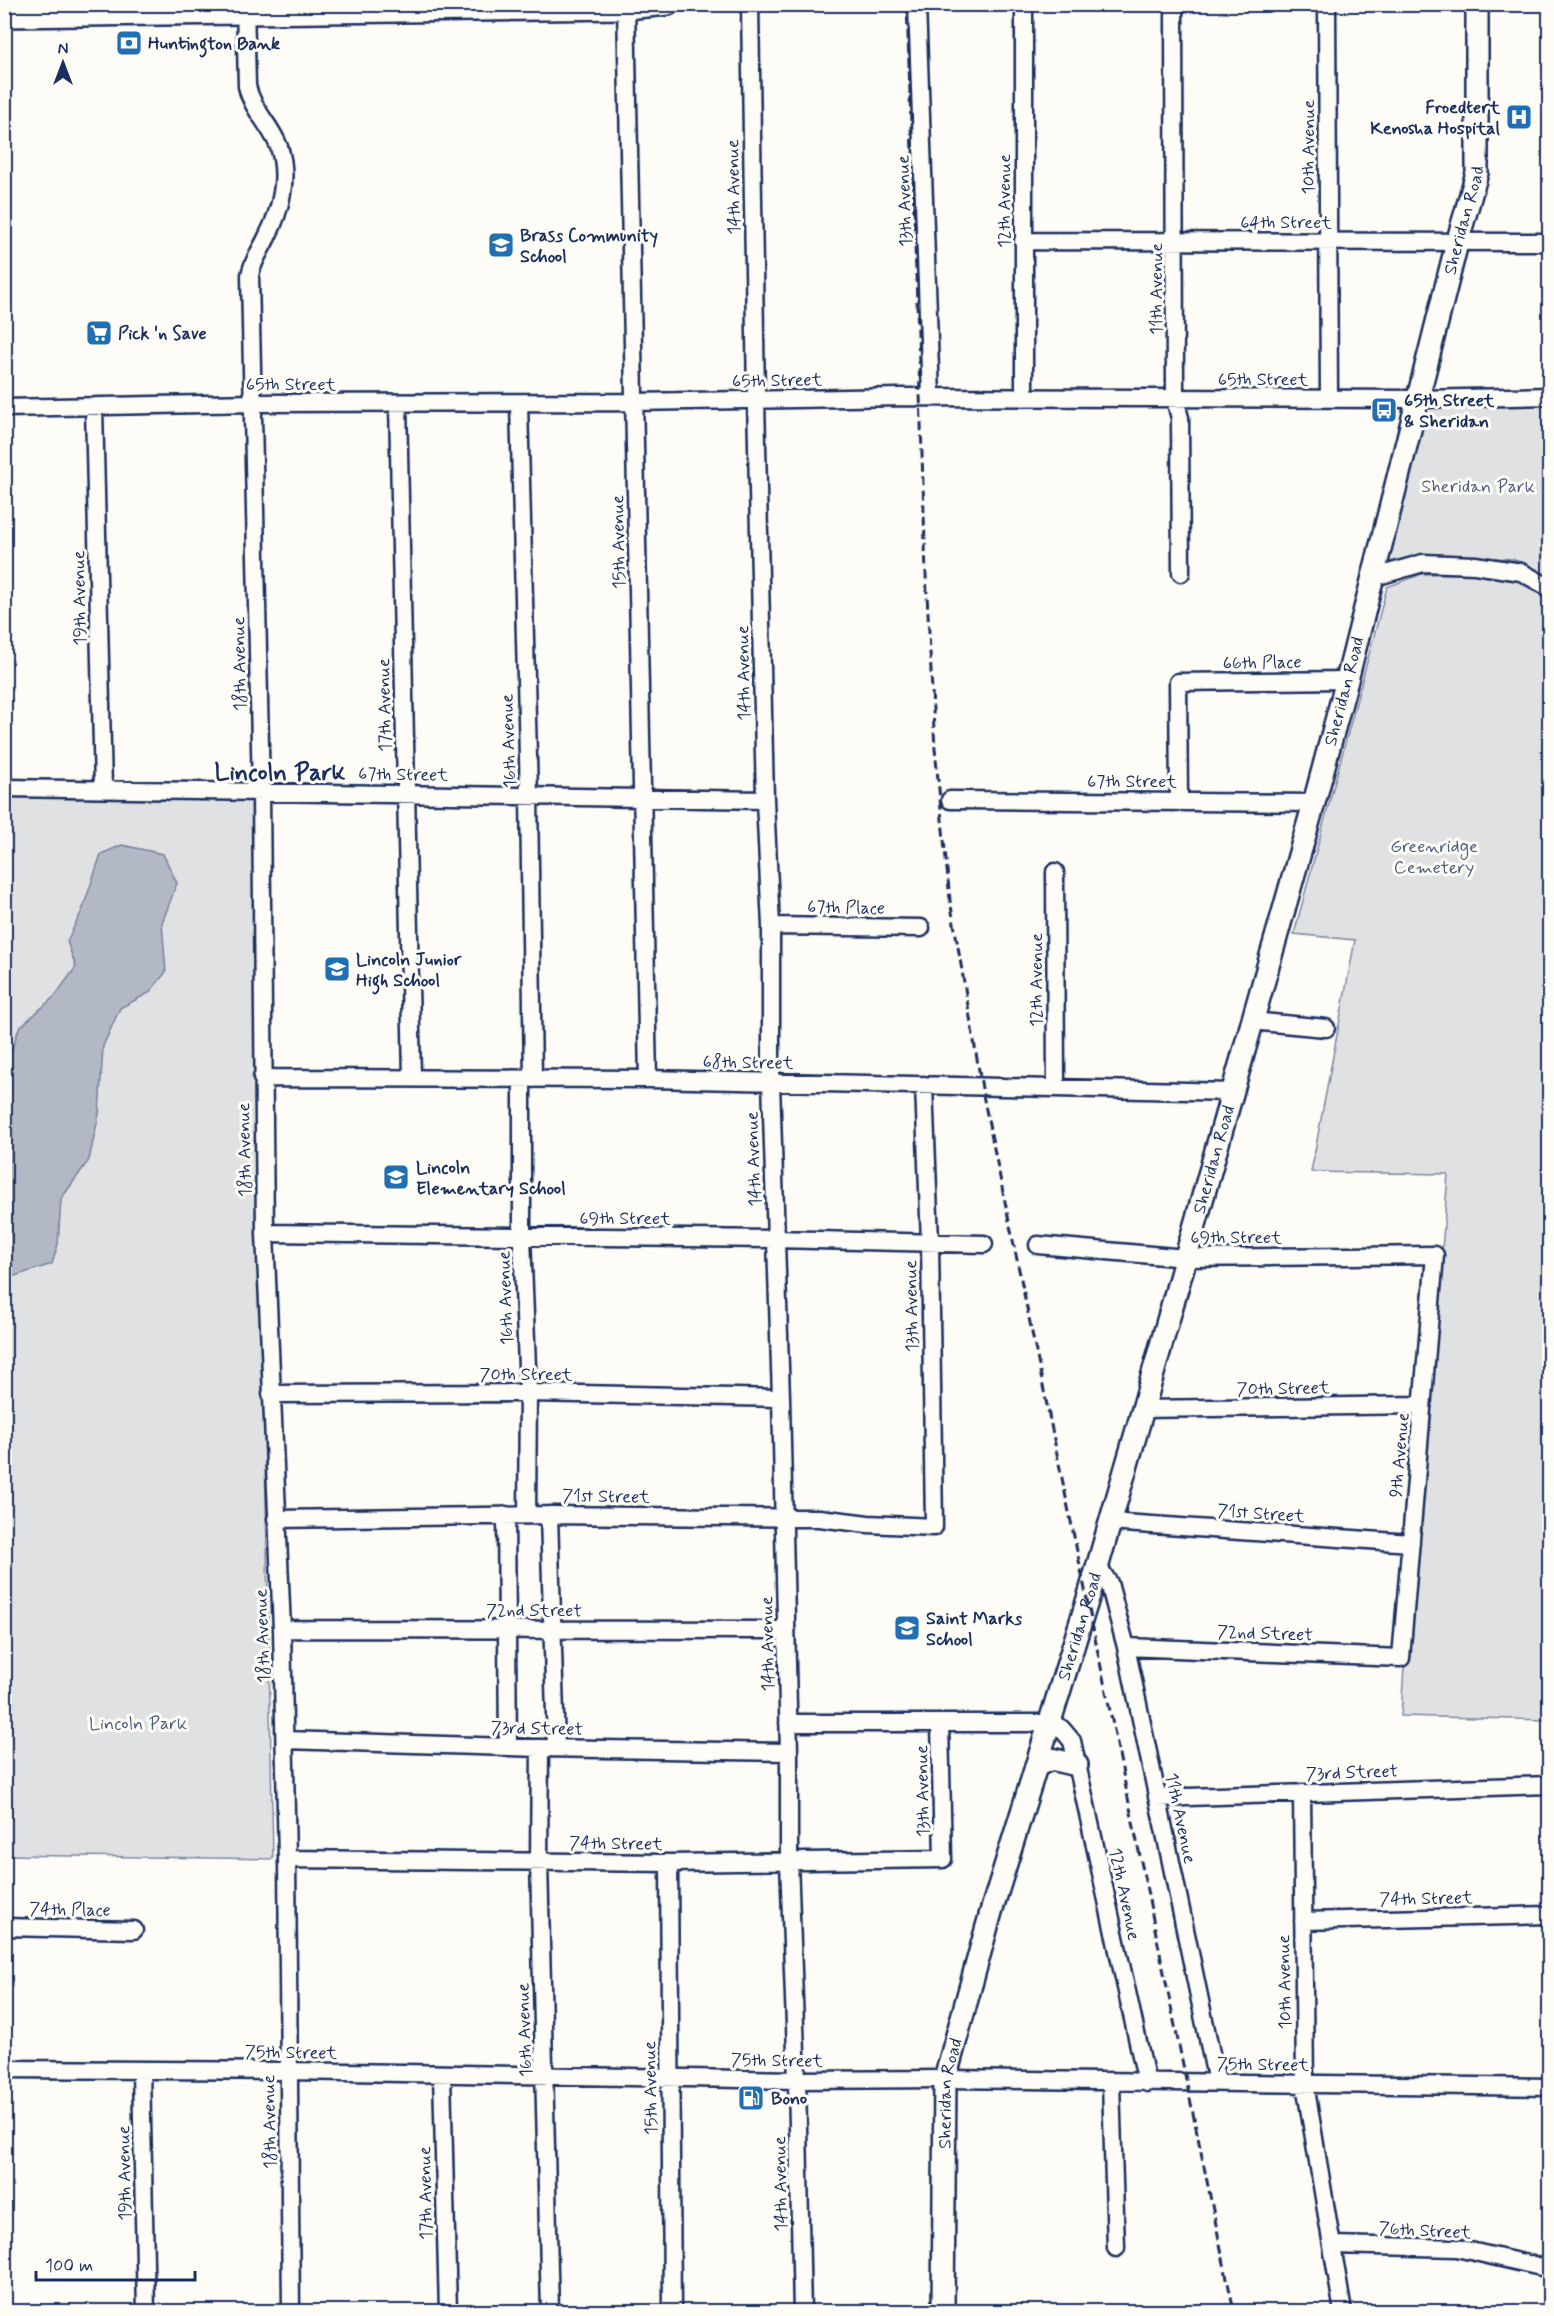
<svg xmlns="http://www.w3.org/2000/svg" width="1554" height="2316" font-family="Mynerve,sans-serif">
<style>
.green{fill:#e0e1e3;stroke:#7e88a0;stroke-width:1.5}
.water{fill:#b3b8c5;stroke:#76819c;stroke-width:1.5}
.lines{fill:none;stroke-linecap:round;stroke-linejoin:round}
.minor-casing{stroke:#1b2f5e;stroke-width:21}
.major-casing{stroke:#1b2f5e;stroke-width:26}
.minor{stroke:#fdfcf7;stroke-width:16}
.major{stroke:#fdfcf7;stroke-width:21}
.rail{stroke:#1b2f5e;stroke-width:3;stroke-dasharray:9 4.5;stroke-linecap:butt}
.labels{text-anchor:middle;stroke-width:6;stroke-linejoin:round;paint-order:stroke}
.poi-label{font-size:18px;font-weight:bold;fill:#1b2f5e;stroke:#fdfcf7;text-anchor:start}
.street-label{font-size:18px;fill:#1b2f5e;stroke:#fdfcf7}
.park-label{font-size:18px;fill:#4c5c7f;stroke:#fdfcf7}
.district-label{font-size:24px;font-weight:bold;fill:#1b2f5e;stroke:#fdfcf7}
</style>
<rect width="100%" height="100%" fill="#fdfcf7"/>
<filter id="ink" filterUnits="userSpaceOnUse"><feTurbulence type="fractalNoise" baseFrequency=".0167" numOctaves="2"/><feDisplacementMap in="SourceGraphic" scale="12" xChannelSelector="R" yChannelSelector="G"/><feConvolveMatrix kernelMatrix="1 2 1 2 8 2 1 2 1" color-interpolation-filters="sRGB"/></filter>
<g filter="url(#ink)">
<!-- green -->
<path class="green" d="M1549,399V579L1513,559L1422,554L1385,563L1425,403Z
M1476,573L1515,579L1549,597V1720L1401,1716L1404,1666L1420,1531L1448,1174L1311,1172L1355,940L1294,934L1387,587L1422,574Z
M5,797L252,798L273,1859L5,1855Z"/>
<!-- water -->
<path class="water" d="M122,845L163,854L177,883L162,923L166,972L149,993L120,1008L103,1046L99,1114L89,1160L61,1199L58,1244L52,1264L15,1276L5,1273V1071L19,1028L55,996L76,967L67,941L82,911L101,854Z"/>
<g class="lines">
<defs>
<path id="minor" d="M245,4L247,86C252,110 271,125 279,147C289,177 281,210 267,237C261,250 253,260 250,275L261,792L265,1233L282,1629L287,1859L291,2312
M626,4L648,1079
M750,4L756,400L765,800L771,926V1082L781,1398L789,1752V1861L797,2080L802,2312
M917,4L931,397
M1024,4V398
M1174,4L1175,399L1180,418L1181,573
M1327,4L1329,398
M1023,241L1550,242
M398,403L412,1078
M519,403L529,796L533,1079
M94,407L103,789
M4,408L254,403L635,402L901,397L1419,399L1550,396
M1372,578L1423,563L1475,565L1521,572L1550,588
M4,788L765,800
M950,800L1314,803
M1179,800L1178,682L1347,680
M1055,872L1056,1087
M771,926L921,928
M1251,1021L1326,1028
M262,1078L648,1079L1233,1092
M522,1079V1237L528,1393L527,1515
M265,1233L775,1239L984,1244
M1038,1245L1186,1258L1435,1255L1401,1658L1126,1647
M271,1394L528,1393L781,1398
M1143,1409L1422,1405
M506,1515L508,1747
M549,1515L556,1748
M276,1519L549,1515L819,1518L868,1524L934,1527L930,1242L924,1085
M1109,1522L1411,1543
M1098,1566L1109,1583L1126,1647L1217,2082
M282,1629L786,1630
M788,1723H1050L1061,1728L1072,1741L1147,2083
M285,1740L540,1748L789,1752
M540,1748L539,1861L550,2312
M1302,1793L1305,2084L1343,2312
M1157,1798L1550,1785
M287,1859L669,1863L943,1859L940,1723
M669,1863L672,2312
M1303,1921L1550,1915
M4,1927L134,1930
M4,2069L288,2071L797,2080L945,2079L1550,2087
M141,2070L146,2312
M442,2074L448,2312
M1111,2082L1116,2248
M1332,2245L1457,2248L1550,2269"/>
<g id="major">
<path d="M4,16L626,8L668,4"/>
<path d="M1036,1766L1051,1759L1077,1765"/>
<path id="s1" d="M943,2312L945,2079L991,1912L1090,1592L1143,1409L1314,803L1347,680L1457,243L1477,173V4"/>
</g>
</defs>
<!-- minor casing -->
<use href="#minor" class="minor-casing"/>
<!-- major casing -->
<use href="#major" class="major-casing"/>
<!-- minor -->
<use href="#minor" class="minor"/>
<!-- major -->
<use href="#major" class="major"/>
<!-- rail -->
<path class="rail" d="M907,4L926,574L935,749L950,900L984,1100L1234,2312"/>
</g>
</g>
<!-- icons -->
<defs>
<symbol id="bank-square" viewBox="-11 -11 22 22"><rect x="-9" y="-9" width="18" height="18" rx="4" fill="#1f6fb2" stroke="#fdfcf7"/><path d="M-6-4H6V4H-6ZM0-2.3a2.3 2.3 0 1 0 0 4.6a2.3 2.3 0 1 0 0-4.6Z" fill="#fff"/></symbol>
<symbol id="hospital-square" viewBox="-11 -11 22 22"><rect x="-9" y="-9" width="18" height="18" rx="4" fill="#1f6fb2" stroke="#fdfcf7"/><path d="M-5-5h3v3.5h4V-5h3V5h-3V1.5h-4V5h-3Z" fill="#fff"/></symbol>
<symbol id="school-square" viewBox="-11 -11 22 22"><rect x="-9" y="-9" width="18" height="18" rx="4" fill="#1f6fb2" stroke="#fdfcf7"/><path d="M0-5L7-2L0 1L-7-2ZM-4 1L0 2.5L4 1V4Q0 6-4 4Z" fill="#fff"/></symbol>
<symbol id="supermarket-square" viewBox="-11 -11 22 22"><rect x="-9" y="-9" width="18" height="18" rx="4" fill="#1f6fb2" stroke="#fdfcf7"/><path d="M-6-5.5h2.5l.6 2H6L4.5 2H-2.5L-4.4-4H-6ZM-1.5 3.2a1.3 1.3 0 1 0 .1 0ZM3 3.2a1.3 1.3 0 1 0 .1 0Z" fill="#fff"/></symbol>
<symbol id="bus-square" viewBox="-11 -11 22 22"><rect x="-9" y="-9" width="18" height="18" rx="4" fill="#1f6fb2" stroke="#fdfcf7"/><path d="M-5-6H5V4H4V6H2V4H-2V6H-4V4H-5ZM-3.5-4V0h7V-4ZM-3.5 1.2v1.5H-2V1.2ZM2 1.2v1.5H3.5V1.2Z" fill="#fff"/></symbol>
<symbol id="fuel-square" viewBox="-11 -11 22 22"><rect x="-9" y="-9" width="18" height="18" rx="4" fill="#1f6fb2" stroke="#fdfcf7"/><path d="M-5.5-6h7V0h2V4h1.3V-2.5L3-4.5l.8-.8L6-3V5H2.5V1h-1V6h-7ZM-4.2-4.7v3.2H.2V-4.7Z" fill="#fff"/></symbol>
</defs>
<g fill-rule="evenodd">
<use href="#bank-square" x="114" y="28" width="30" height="30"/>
<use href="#hospital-square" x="1504" y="102" width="30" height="30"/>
<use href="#school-square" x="486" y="230" width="30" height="30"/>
<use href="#supermarket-square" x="84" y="318" width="30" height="30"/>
<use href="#bus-square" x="1369" y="395" width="30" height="30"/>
<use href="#school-square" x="322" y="954" width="30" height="30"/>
<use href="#school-square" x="381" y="1162" width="30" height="30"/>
<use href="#school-square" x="892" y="1613" width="30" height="30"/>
<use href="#fuel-square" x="736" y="2083" width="30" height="30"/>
</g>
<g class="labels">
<!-- poi labels -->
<g class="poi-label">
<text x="148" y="49">Huntington Bank</text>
<text x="1500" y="113" text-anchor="end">Froedtert<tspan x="1500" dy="21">Kenosha Hospital</tspan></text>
<text x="520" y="241">Brass Community<tspan x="520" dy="21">School</tspan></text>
<text x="118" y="339">Pick 'n Save</text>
<text x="1404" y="406">65th Street<tspan x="1404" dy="21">&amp; Sheridan</tspan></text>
<text x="356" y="965">Lincoln Junior<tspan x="356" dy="21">High School</tspan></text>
<text x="416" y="1173">Lincoln<tspan x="416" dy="21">Elementary School</tspan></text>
<text x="926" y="1624">Saint Marks<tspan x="926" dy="21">School</tspan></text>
<text x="771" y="2104">Bono</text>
</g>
<!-- street labels -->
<g class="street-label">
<text transform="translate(1308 147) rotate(-90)" y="6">10th Avenue</text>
<text transform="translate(733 187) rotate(-91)" y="6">14th Avenue</text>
<text transform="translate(904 201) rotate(-92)" y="6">13th Avenue</text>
<text transform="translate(1004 201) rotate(-90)" y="6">12th Avenue</text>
<text dy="6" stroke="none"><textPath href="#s1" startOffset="2163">Sheridan Road</textPath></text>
<text x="1286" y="228">64th Street</text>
<text transform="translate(1156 289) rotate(-90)" y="6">11th Avenue</text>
<text x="1263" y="385">65th Street</text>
<text transform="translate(777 380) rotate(-1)" y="6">65th Street</text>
<text x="291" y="390">65th Street</text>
<text transform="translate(618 542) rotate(-91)" y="6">15th Avenue</text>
<text transform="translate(79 598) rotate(-91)" y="6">19th Avenue</text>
<text transform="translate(1262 662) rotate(-1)" y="6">66th Place</text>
<text transform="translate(239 664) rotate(-91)" y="6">18th Avenue</text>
<text transform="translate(743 673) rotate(-91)" y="6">14th Avenue</text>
<text dy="6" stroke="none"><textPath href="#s1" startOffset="1677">Sheridan Road</textPath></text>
<text transform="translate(384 705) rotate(-91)" y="6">17th Avenue</text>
<text transform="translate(508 741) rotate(-92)" y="6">16th Avenue</text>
<text transform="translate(403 774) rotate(1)" y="6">67th Street</text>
<text x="1132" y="787">67th Street</text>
<text transform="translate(846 907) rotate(1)" y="6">67th Place</text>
<text transform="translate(1036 980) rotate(-90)" y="6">12th Avenue</text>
<text transform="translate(748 1062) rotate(1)" y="6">68th Street</text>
<text transform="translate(244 1150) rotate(-91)" y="6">18th Avenue</text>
<text transform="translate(753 1159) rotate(-92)" y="6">14th Avenue</text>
<text dy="6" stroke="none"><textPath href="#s1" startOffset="1191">Sheridan Road</textPath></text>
<text x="625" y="1224">69th Street</text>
<text x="1236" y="1243">69th Street</text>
<text transform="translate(505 1298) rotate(-92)" y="6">16th Avenue</text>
<text transform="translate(911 1306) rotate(-91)" y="6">13th Avenue</text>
<text x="526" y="1380">70th Street</text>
<text transform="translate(1283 1388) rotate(-1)" y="6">70th Street</text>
<text transform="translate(1399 1455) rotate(-85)" y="6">9th Avenue</text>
<text transform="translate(606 1496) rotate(1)" y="6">71st Street</text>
<text transform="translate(1261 1513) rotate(4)" y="6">71st Street</text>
<text x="534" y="1616">72nd Street</text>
<text dy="6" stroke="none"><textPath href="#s1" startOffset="705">Sheridan Road</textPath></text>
<text transform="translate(1265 1633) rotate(2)" y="6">72nd Street</text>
<text transform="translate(262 1636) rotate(-92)" y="6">18th Avenue</text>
<text transform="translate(767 1644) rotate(-91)" y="6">14th Avenue</text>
<text transform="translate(537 1728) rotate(1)" y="6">73rd Street</text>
<text transform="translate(1352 1772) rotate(-2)" y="6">73rd Street</text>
<text transform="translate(922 1791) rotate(-91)" y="6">13th Avenue</text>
<text transform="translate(1181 1818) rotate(78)" y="6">11th Avenue</text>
<text transform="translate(616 1843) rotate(1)" y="6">74th Street</text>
<text transform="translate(1125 1894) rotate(78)" y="6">12th Avenue</text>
<text transform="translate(1426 1898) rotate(-1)" y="6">74th Street</text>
<text transform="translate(70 1909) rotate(1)" y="6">74th Place</text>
<text transform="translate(1284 1982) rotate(-91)" y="6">10th Avenue</text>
<text transform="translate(524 2030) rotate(-92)" y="6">16th Avenue</text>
<text transform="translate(291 2052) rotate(1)" y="6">75th Street</text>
<text transform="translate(777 2060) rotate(1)" y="6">75th Street</text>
<text transform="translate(1263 2064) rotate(1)" y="6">75th Street</text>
<text transform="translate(650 2088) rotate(-91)" y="6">15th Avenue</text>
<text dy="6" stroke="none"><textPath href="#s1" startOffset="219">Sheridan Road</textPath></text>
<text transform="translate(269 2122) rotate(-91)" y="6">18th Avenue</text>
<text transform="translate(124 2173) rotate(-91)" y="6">19th Avenue</text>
<text transform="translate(780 2184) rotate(-91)" y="6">14th Avenue</text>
<text transform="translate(425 2193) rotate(-91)" y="6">17th Avenue</text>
<text transform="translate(1425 2230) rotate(3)" y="6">76th Street</text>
</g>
<!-- park labels -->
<g class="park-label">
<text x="1478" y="492">Sheridan Park</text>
<text x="1434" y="852">Greenridge<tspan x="1434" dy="21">Cemetery</tspan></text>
<text x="138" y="1729">Lincoln Park</text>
</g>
<!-- district labels -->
<g class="district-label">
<text x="280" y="780">Lincoln Park</text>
</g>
</g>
<!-- margin -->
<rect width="1554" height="2316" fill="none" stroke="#fdfcf7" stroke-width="24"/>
<rect x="12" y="12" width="1530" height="2292" fill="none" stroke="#1b2f5e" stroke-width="2" filter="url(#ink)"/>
<!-- north arrow -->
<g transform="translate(63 63)" stroke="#fdfcf7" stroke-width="4.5" paint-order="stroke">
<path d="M0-4.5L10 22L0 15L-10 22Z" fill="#1b2f5e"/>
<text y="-9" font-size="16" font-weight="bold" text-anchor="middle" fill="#1b2f5e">N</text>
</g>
<!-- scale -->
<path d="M36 2271v9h159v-9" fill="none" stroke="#1b2f5e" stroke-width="3"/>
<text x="45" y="2271" font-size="18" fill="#1b2f5e" stroke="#fdfcf7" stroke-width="4.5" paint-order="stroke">100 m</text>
</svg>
